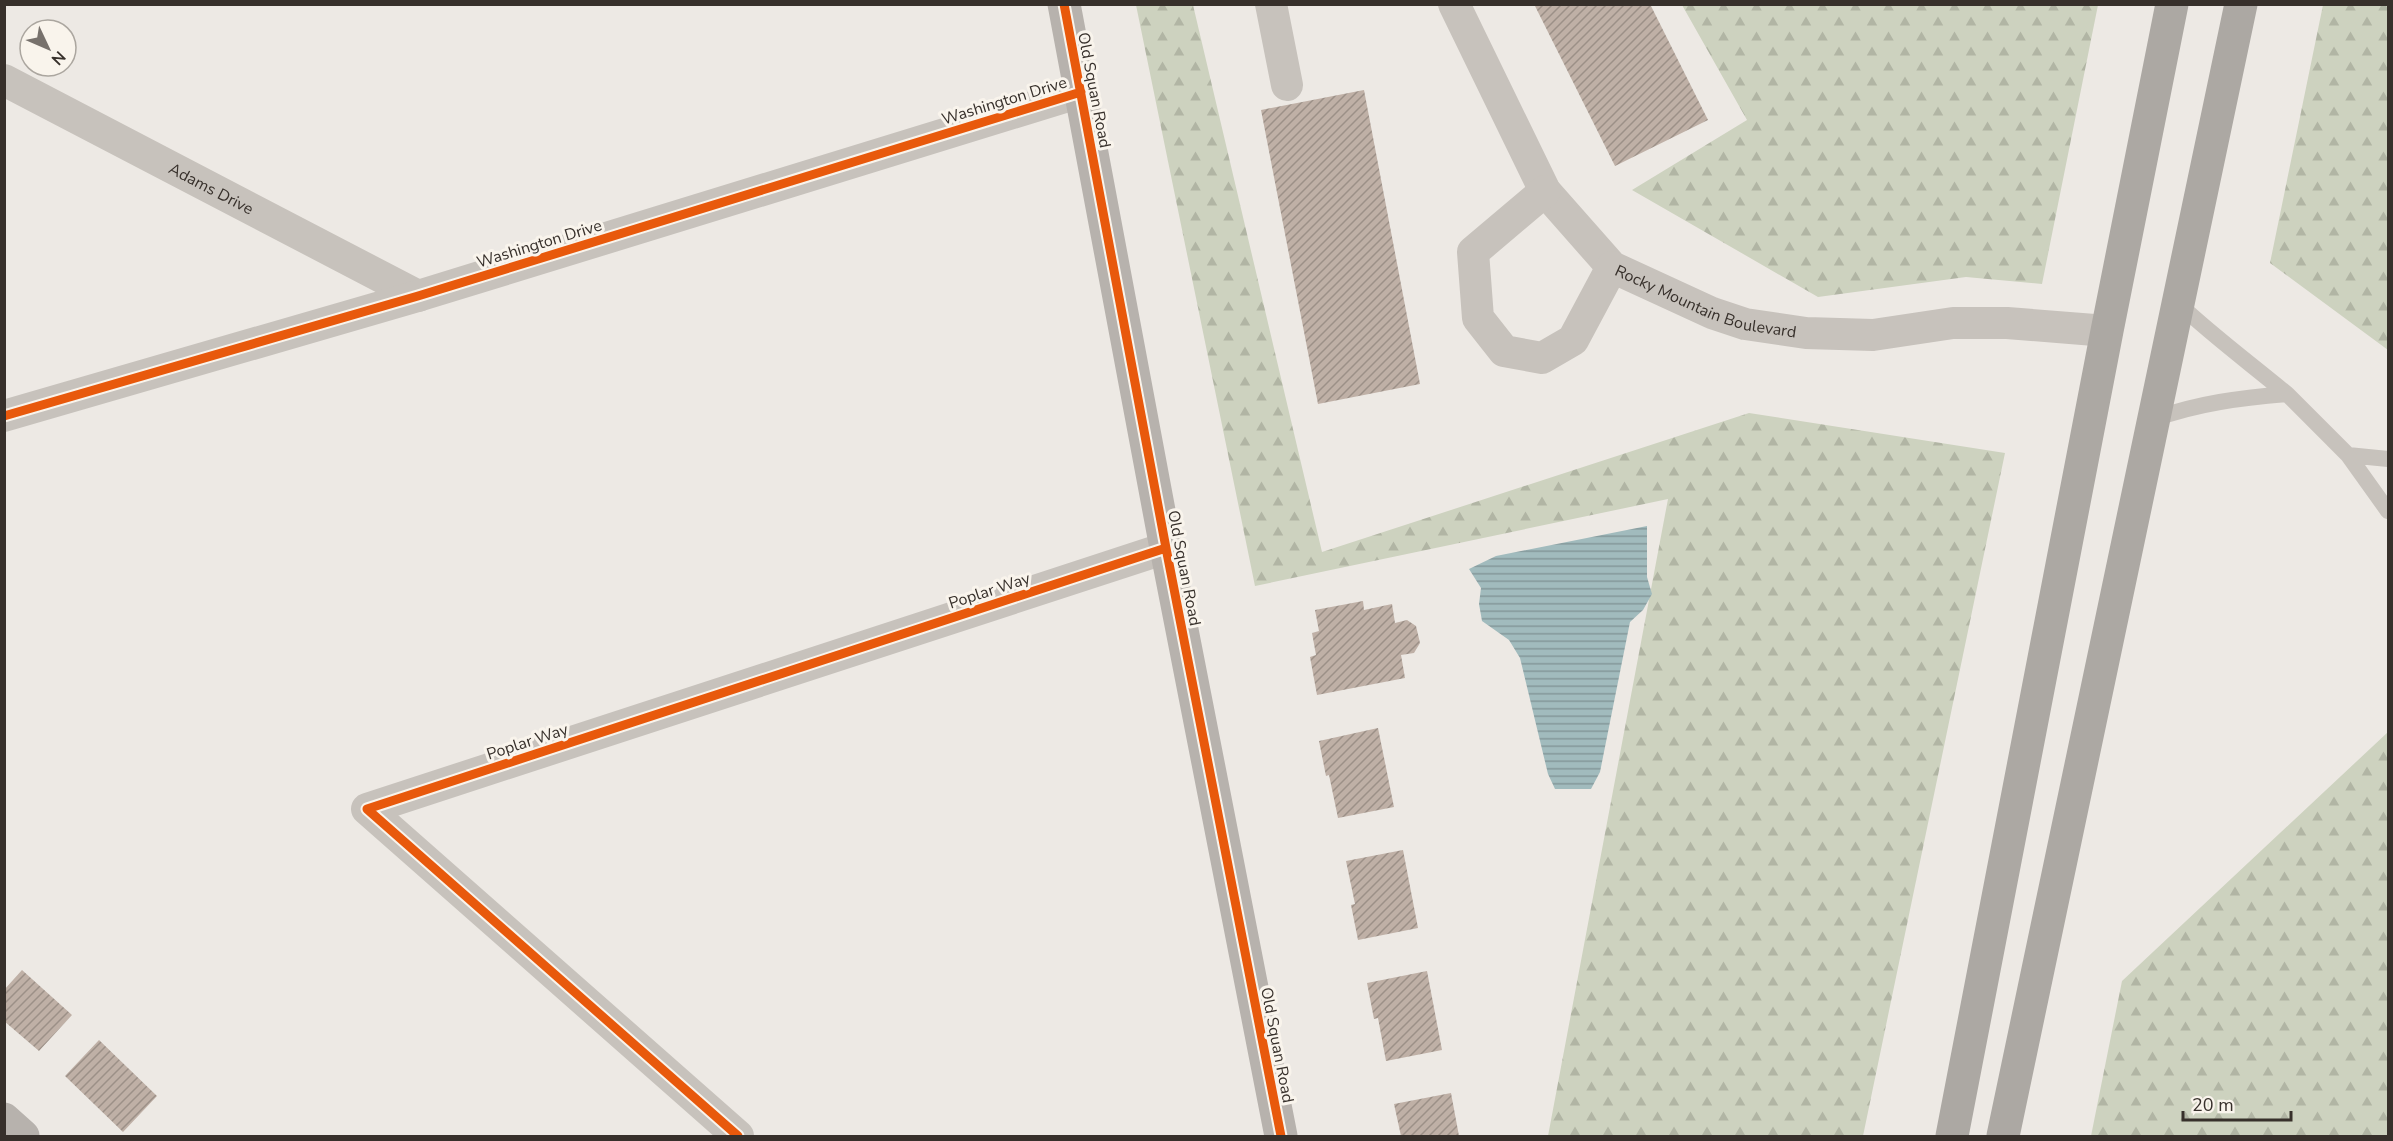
<svg xmlns="http://www.w3.org/2000/svg" width="2393" height="1141" font-family="'Nunito Sans',sans-serif">
<style>
.forest{fill:url(#forest-firs)}
.water{fill:url(#water-rules)}
.building{fill:url(#building-hatch)}
.lines{fill:none;stroke-linecap:round;stroke-linejoin:round}
.lane{stroke:#c7c2bc;stroke-width:16}
.street{stroke:#c7c2bc;stroke-width:32}
.secondary{stroke:#b7b2ad;stroke-width:33}
.highway{stroke:#aca8a3;stroke-width:33}
.cycleway-casing{stroke:#f9f4ec;stroke-width:13}
.cycleway{stroke:#e8590c;stroke-width:9}
.labels{text-anchor:middle;stroke-width:6;stroke-linejoin:round;paint-order:stroke}
.street-label{font-size:16px;fill:#37302b;stroke:#f9f4ec}
</style>
<defs>
<pattern id="forest-firs" width="22" height="20" patternUnits="userSpaceOnUse" patternTransform="scale(1.5)"><rect width="22" height="20" fill="#cdd2bf"/><path d="M5 1l3.5 6h-7zM16 11l3.5 6h-7z" fill="#b1b5a4"/></pattern>
<pattern id="water-rules" width="6" height="5" patternUnits="userSpaceOnUse" patternTransform="scale(1.5)"><rect width="6" height="5" fill="#a1bbbd"/><path d="M0 2.5h6" fill="none" stroke="#84989a"/></pattern>
<pattern id="building-hatch" width="6" height="6" patternUnits="userSpaceOnUse" patternTransform="scale(1.5)"><rect width="6" height="6" fill="#bfb0a6"/><path d="M-1 1l2-2M0 6l6-6M5 7l2-2" fill="none" stroke="#9c9087"/></pattern>
</defs>
<rect width="100%" height="100%" fill="#ede9e4"/>
<!-- forest -->
<path class="forest" d="M1136,5H1193L1322,552L1749,413L2005,453L1863,1136H1548L1668,499L1255,586Z
M1682,5H2098L2042,284L1966,277L1818,297L1632,190L1747,120Z
M2323,5H2388V350L2270,263Z
M2388,732V1136H2091L2122,981Z"/>
<!-- water -->
<path class="water" d="M1647,526V577L1652,594L1643,610L1630,622L1600,772L1591,789H1555L1548,774L1520,658L1509,640L1482,621L1479,604L1481,588L1469,569L1496,556Z"/>
<!-- building -->
<path class="building" d="M1534,4H1650L1708,120L1615,166Z
M1364,90L1420,384L1318,404L1261,110Z
M1363,601L1364,610L1392,604L1395,623L1407,620L1416,626L1420,643L1414,653L1401,655L1405,678L1317,695L1310,657L1316,655L1312,633L1319,631L1315,610Z
M1378,728L1394,807L1338,818L1329,775L1326,776L1319,741Z
M1403,850L1418,928L1358,940L1351,905L1355,904L1346,861Z
M22,970L72,1015L39,1051L4,1021V990Z
M1427,971L1442,1050L1386,1061L1378,1018L1374,1019L1367,983Z
M99,1040L157,1096L123,1132L65,1076Z
M1451,1093L1459,1136H1401L1394,1104Z"/>
<g class="lines">
<!-- lane -->
<path class="lane" d="M2287,394L2348,455L2388,511
M2154,419C2199,403 2240,398 2287,394C2251,364 2213,336 2179,304
M2348,455L2388,459"/>
<!-- street -->
<g class="street">
<path d="M1271,4L1287,85"/>
<path id="s1" d="M1454,4L1545,191L1612,267L1712,313L1745,324L1806,333L1873,335L1953,323H2007L2107,331"/>
<path id="s2" d="M4,80L418,296"/>
<path d="M1545,191L1473,252L1478,318L1504,351L1542,358L1573,340L1612,267"/>
<path d="M4,416L418,296L1081,92"/>
<path d="M738,1136L367,809L1166,548"/>
</g>
<!-- secondary -->
<path class="secondary" d="M1064,4L1166,548L1281,1136
M4,1119L23,1136"/>
<!-- highway -->
<path class="highway" d="M1952,1136L2107,331L2172,4
M2003,1136L2241,4"/>
<defs>
<path id="cycleway" d="M1064,4L1166,548L1281,1136
M4,416L418,296L1081,92
M738,1136L367,809L1166,548"/>
</defs>
<!-- cycleway casing -->
<use href="#cycleway" class="cycleway-casing"/>
<!-- cycleway -->
<use href="#cycleway" class="cycleway"/>
</g>
<g class="labels">
<!-- street labels -->
<g class="street-label">
<text transform="translate(1095 90) rotate(79)" y="6">Old Squan Road</text>
<text transform="translate(1004 100) rotate(-17)" y="6">Washington Drive</text>
<text dy="6" stroke="none"><textPath href="#s2" startOffset="234">Adams Drive</textPath></text>
<text transform="translate(539 243) rotate(-17)" y="6">Washington Drive</text>
<text dy="6" stroke="none"><textPath href="#s1" startOffset="410">Rocky Mountain Boulevard</textPath></text>
<text transform="translate(1185 568) rotate(79)" y="6">Old Squan Road</text>
<text transform="translate(989 590) rotate(-18)" y="6">Poplar Way</text>
<text transform="translate(527 741) rotate(-18)" y="6">Poplar Way</text>
<text transform="translate(1278 1045) rotate(79)" y="6">Old Squan Road</text>
</g>
</g>
<!-- border -->
<rect width="2393" height="1141" fill="none" stroke="#37302b" stroke-width="12"/>
<!-- north arrow -->
<g transform="translate(48 48) rotate(134)"><circle r="28" fill="#f9f4ec" stroke="#aba69f" stroke-width="1.5"/>
<path d="M0-4.5L10 22L0 15L-10 22Z" fill="#77716c"/>
<text y="-9" font-size="16" font-weight="bold" text-anchor="middle" fill="#37302b">N</text>
</g>
<!-- scale -->
<path d="M2183 1111v9h108v-9" fill="none" stroke="#37302b" stroke-width="3"/>
<text x="2192" y="1111" font-size="18" fill="#37302b" stroke="#f9f4ec" stroke-width="4.5" paint-order="stroke">20 m</text>
</svg>
